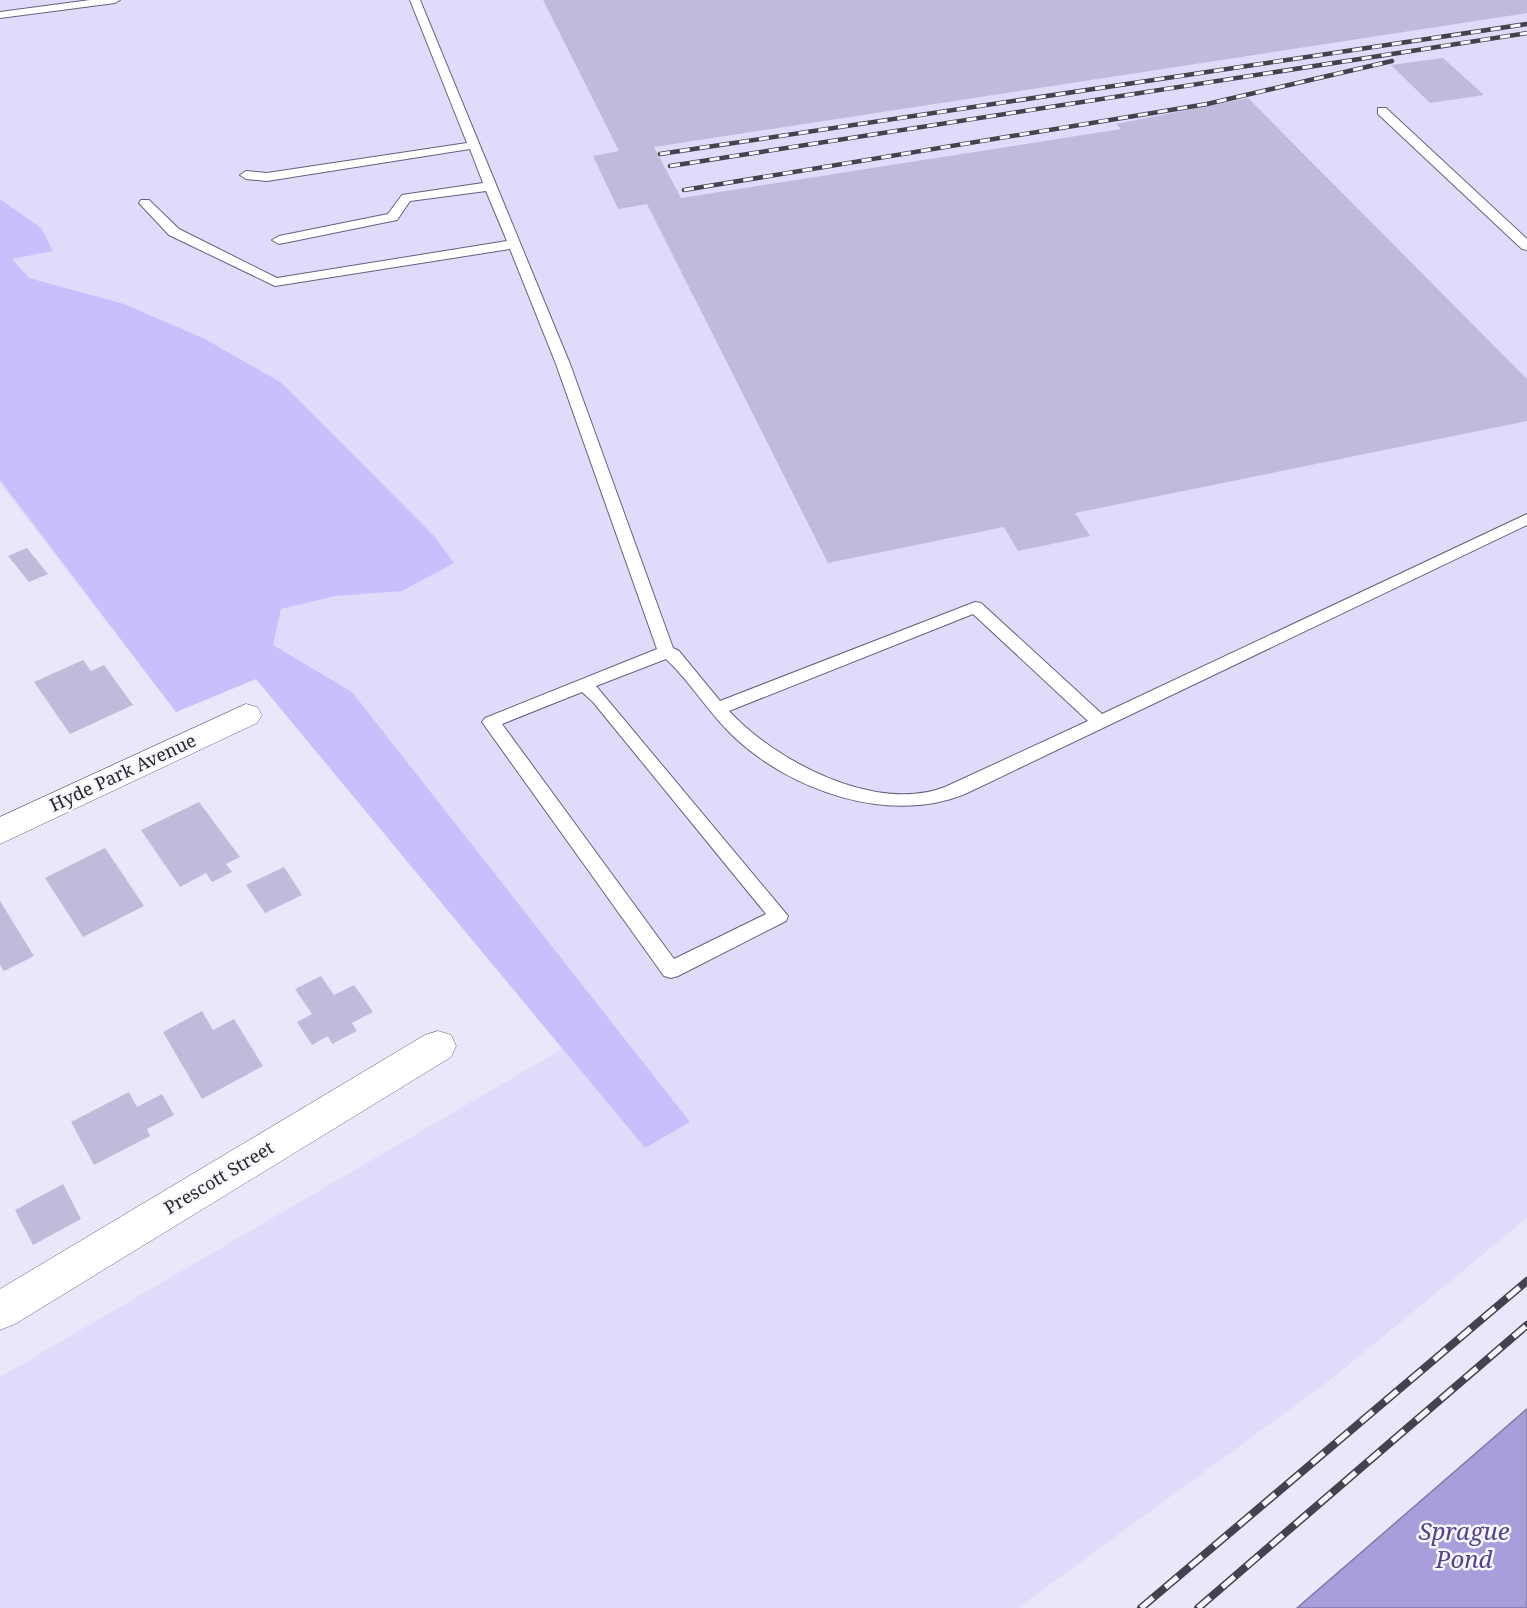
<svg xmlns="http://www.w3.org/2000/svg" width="1527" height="1608" font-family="'Noto Serif',serif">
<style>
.built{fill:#e0dbfa}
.green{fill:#cabffc}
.water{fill:#a99ddb;stroke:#8279a8;stroke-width:1.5}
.building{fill:#c0bbda}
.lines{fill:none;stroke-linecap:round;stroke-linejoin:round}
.service-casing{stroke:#66617d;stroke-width:2}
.minor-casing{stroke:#66617d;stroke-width:1}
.service{fill:#fff;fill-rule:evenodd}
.minor{fill:#fff;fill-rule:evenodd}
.rail-far1-casing{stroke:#44424f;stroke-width:4.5}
.rail-casing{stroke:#44424f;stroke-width:8}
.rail-far1{stroke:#f7f6fd;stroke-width:3;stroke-dasharray:10;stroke-linecap:butt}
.rail{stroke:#f7f6fd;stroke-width:5;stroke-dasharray:16;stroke-linecap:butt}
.labels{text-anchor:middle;stroke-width:5;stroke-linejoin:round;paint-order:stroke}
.street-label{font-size:18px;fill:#282632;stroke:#f7f6fd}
.near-water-label{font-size:24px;font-style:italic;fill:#55428d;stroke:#f7f6fd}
</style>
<rect width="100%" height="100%" fill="#eae7fb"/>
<!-- built -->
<path class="built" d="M0,0H1527V1218L1334,1377L1018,1608H0V1377L562,1049L256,679L176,712L0,484Z"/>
<!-- green -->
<path class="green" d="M0,199L41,228L53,251L12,259L29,278L124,304L205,339L282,383L434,536L454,563L402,591L335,596L281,609L273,645L352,692L690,1122L645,1148L256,679L176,712L0,480Z"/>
<!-- water -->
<path class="water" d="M1527,1409V1608H1297Z"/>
<!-- building -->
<path class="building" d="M543,0H1527V13L654,147L681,198L1121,129L1116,124L1248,98L1527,379V421L1075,513L1090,536L1018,551L1004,527L828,563L647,204L618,209L593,156L619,151Z
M1443,58L1484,95L1430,103L1391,65Z
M27,548L48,574L29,582L8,556Z
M83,660L91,671L104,665L133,705L70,734L34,682Z
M199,802L240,857L226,864L232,872L212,882L206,873L180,887L141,830Z
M105,848L144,906L83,937L45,878Z
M284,867L302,895L265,913L246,885Z
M0,901L34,956L4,971L0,965Z
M321,976L334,995L354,985L373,1012L352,1023L357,1031L332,1044L328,1036L312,1045L297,1022L312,1014L295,989Z
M202,1011L213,1030L234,1019L263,1066L202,1099L163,1032Z
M129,1092L137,1107L162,1094L174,1115L147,1129L150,1136L94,1165L71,1122Z
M63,1184L81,1219L33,1245L15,1210Z"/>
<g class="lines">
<defs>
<path id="service" d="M90,0H120L115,3L0,18V12Z
M410,0H420L570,364L673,648L679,651L720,701L975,602L981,603L1102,714L1527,514V525L965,794C889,825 790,791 732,735C708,712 690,681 666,659L596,686L788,916L786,921L678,976L671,978L664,976L482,722L485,718L657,649L556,364L510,249L275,286L169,235L139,203L141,200H149L179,229L277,278L507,241L486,191L410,201L397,220L392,221L279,244L272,240L279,236L388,214L402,195L483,183L470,149L267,181L246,179L240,175L246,171L267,173L467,143ZM973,614L1088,721L945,787C876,814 775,761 729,711ZM582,692L593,702L766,914L674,959L502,724Z
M1378,108H1386L1527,239V250L1522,249L1378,114Z"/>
<path id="minor" d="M246,704L257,707L262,715L257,723L0,844V817Z
M438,1031L451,1035L456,1046L451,1057L15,1324L0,1330V1289L425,1035Z"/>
</defs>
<!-- service casing -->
<use href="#service" class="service-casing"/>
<!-- minor casing -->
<use href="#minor" class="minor-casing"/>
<!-- service -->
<use href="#service" class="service"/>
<!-- minor -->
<use href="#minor" class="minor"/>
<defs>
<path id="rail-far1" d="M660,154L1527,24
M670,166L1527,33
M684,190L1207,104L1392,61"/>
<path id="rail" d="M1141,1608L1527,1281
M1198,1608L1527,1325"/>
</defs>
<!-- rail-far1 casing -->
<use href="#rail-far1" class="rail-far1-casing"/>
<!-- rail casing -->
<use href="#rail" class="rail-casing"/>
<!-- rail-far1 -->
<use href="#rail-far1" class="rail-far1"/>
<!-- rail -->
<use href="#rail" class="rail"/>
</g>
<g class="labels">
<!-- street labels -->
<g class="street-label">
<text transform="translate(123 773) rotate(-25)" y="6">Hyde Park Avenue</text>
<text transform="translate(219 1178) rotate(-31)" y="6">Prescott Street</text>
</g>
<!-- near-water labels -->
<g class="near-water-label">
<text x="1464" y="1540">Sprague<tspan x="1464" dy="28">Pond</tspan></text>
</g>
</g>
</svg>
